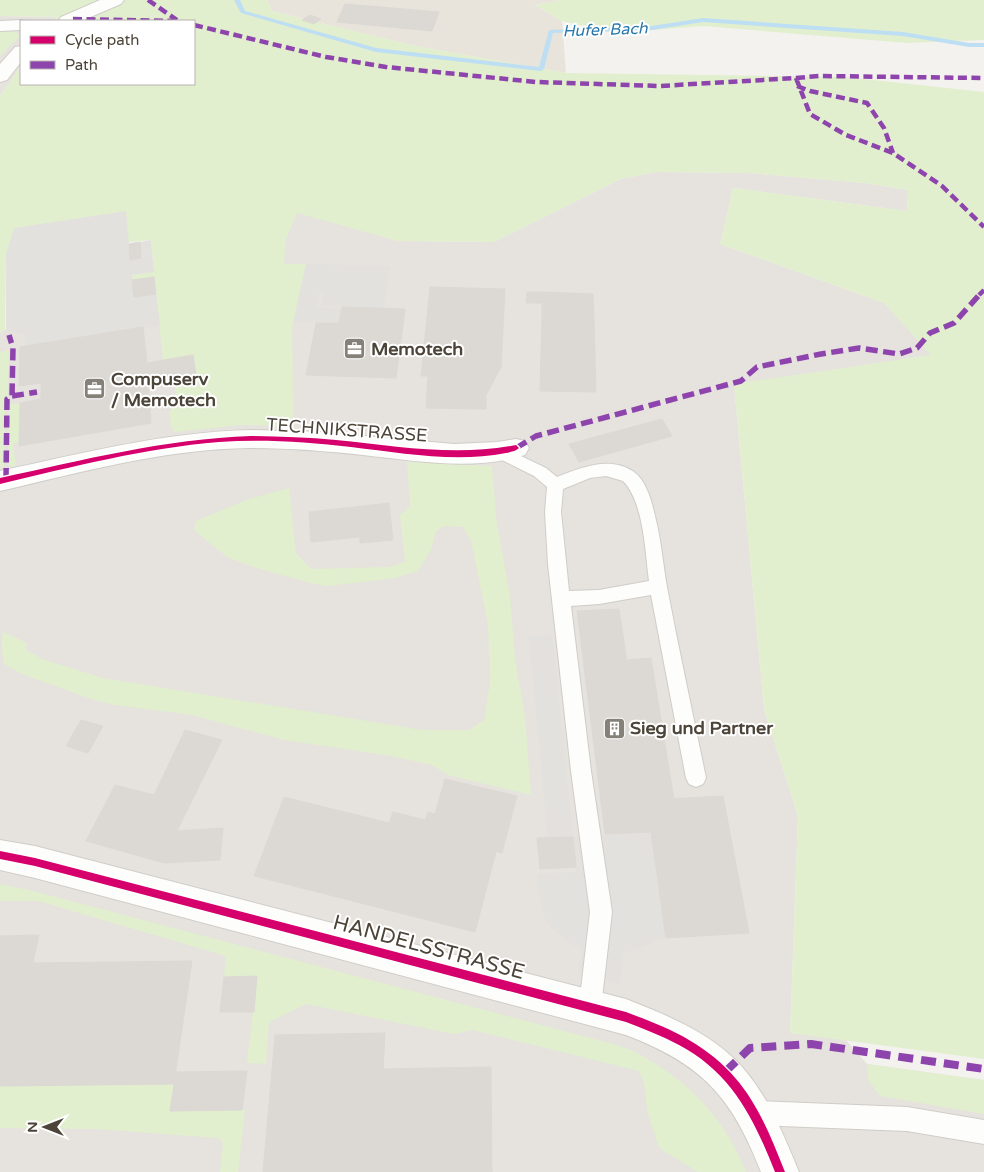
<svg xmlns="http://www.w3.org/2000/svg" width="984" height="1172" font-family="'Varela Round',sans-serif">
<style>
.residential{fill:#e8e4db}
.industrial{fill:#e6e2dd}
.green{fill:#e1efce}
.parking{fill:#e3e1dd}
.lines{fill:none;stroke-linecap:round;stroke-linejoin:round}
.stream{fill:#bddef3;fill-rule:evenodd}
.building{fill:#dcd9d4;stroke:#dcd9d4}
.service-casing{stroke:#d0cdc8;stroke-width:2}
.minor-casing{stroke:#d0cdc8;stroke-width:2}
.service{fill:#fdfdfc;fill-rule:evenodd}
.minor{fill:#fdfdfc;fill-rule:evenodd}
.quiet-far2{stroke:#8e44ad;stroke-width:4.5;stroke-dasharray:9 4.5;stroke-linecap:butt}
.quiet-far1{stroke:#8e44ad;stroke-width:5.5;stroke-dasharray:12 5.5;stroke-linecap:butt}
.quiet{stroke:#8e44ad;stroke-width:8;stroke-dasharray:15 8;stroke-linecap:butt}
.cycleway-casing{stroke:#fff;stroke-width:3}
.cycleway{fill:#d6006c;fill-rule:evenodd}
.labels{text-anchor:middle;stroke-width:4;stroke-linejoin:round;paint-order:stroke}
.far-water-label{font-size:16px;font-style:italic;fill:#2778ae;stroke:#fff}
.poi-label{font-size:18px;font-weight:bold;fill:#4c4438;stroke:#fff;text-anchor:start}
.street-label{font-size:18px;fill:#4c4438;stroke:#fff}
.near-street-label{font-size:21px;fill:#4c4438;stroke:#fff}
</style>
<rect width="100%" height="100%" fill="#f3f2ee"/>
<!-- residential -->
<path class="residential" d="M267,0H562L535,5L562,21L566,73L415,46L272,11Z"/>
<!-- industrial -->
<path class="industrial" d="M0,16L56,17L53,21H21V66L0,96Z
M656,172L748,173L865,183L908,190L907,211L733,188L720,244L884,303L932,355L734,385L764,709L798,816L790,1033L845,1039L867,1064L984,1080V1172H0V332L297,212L398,241L494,242L621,179Z"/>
<!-- green -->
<path class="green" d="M0,0H267L272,11L415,46L566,73L846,77L984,92V1059L790,1033L798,816L764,709L734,384L931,355L884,303L720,244L733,188L907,211L908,190L865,183L748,173L656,172L621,179L494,242L398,241L297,213L286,239L284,264H306L292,329L294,424L290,426L240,425L175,432L171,428L169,413L176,400L174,378L196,375L193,355L163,360L154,277L132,280L131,275L154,272L151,240L6,254L5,330L0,332V96L21,66V84H194V21H53L56,17L0,16Z
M562,0H984V40L907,43L703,26L613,33L562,21L535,5Z
M10,30L21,35L0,56V32Z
M9,350L8,396L5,397L4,467H0V352Z
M20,403V442L13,444L16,466H8L9,405Z
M407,462L492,466L497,525L510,595L515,659L525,716L531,795L448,775L432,765L391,756L284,740L192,715L115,705L91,699L22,674L4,664L1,646L3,632L27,643L26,650L42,659L103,678L422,730H469L484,720L490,681L488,624L471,541L463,527L444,526L436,531L431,550L418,571L395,578L362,582L327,586L310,583L253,567L227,557L194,530L196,521L246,500L289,488L296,553L311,569L389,567L405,562L400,515L410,506Z
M0,884L33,891L617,1045L633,1051C685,1077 725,1118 746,1172H698L659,1148L647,1110L644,1083L639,1071L473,1030L454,1034L306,1004L269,1022L266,1064L247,1063L257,976L224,977L226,956L38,901H0Z
M867,1064L984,1080V1114L880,1096L868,1080Z
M174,1084L170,1111L245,1110L238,1172H220L223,1143L219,1138L94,1129L0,1128V1086Z"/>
<!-- parking -->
<path class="parking" d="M126,211L129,244L151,240L154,272L132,275L134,297L156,294L160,325L25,346V334L6,330V254L14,228Z
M306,264L390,266L384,309L323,305L324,293H319L317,307L341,309L339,323L293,322Z
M552,635L573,837L651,832L666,938L656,940L642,947L623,953L619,984L578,973L583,949L571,944L553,930L546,920L539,899L537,874L576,872V867L548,838L529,636Z"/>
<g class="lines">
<!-- stream -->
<path class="stream" d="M234,0H240L245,11L376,48L539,67L549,30L652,26L703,18L903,32L969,43H984V47H969L903,36L703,22L652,30L553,33L544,69L541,71L376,52L241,13Z"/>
</g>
<!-- building -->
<path class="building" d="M345,4L439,12L432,31L337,22Z
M310,15L321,19L314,24L302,20Z
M140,242L141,258L130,260L129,244Z
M154,277L156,294L134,297L132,280Z
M430,287L505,289L501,367L486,395V409L426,408L428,376H421Z
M527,292H542L541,303H526Z
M542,292L593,294L594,319L542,317Z
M342,307L405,309L396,378L306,375L316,323H339Z
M542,317L594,319L596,392L540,391Z
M143,327L147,363L193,355L196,375L148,383L151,423L19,446L20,403L41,399V383L19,386L20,347Z
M662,419L672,436L579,462L569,444Z
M389,503L393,540L360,543V537L311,542L309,512Z
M619,609L648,800L723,796L749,933L666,938L651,832L605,834L577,611Z
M651,658L674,799L648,800L627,660Z
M81,720L103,726L88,753L66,746Z
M185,730L222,740L177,831L223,828L220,860L164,863L86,841L115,785L154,795Z
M445,779L517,796L502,853L421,833L428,812L435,814Z
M284,797L389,823L393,812L425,820L421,833L496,852L475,932L254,876Z
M573,837L576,867L540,869L537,838Z
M39,935L6,1086H0V936Z
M192,961L174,1084L6,1086L33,963Z
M257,976L254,1012H220L224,977Z
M385,1033L383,1069L491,1067L492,1172H263L275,1035Z
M247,1071L242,1110L170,1111L176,1072Z"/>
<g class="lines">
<defs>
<path id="service" d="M500,446L546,468L557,477C580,468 610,455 634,472C646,480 652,502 655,516C661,539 663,564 667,587C679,651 693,714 706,778L703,784L696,787L689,784L686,778L651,595L599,604L571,606L591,771L612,912L601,1007L598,1015L590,1018L582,1015L579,1007L590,912L571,771L548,564L545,512L547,487L534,476L494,456L492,452L494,448ZM606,476L623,481C644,502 645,552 649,581L599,590L569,591L561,512L563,489L590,478Z
M755,1101L907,1107L984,1120V1144L907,1131L755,1125L747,1121L743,1113L747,1105Z"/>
<path id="minor" d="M100,0H124L121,4L81,21H58L61,17Z
M21,20L27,21H21V30L0,31V21Z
M21,46V62L7,80L0,82V64L15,47Z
M251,430L322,432L454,444L497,442L516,439L525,441L529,448L525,455C473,471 416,461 363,455C326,451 288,448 250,448C165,449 82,472 0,491V471C83,453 165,432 251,430Z
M0,840L35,846L626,999C734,1041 756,1066 799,1172H761C732,1097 702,1064 626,1035L35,878L0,870Z"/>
</defs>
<!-- service casing -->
<use href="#service" class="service-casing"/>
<!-- minor casing -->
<use href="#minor" class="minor-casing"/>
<!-- service -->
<use href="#service" class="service"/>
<!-- minor -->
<use href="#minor" class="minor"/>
<!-- quiet-far2 -->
<path class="quiet-far2" d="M148,0L177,20
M73,19L181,21
M194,25L326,57L386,67L536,82L660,86L796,78L810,114L846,135L893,153L942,186L984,227
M796,78L819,76L984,78
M797,86L810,91L867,103L884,128L893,153
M979,295L984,290"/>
<!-- quiet-far1 -->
<path class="quiet-far1" d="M12,396L37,392
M516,448L536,436L741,381L757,367L821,354L859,348L899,354L917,348L930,333L954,323L980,294
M6,480L7,399L12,396L13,348L9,335"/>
<!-- quiet -->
<path class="quiet" d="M725,1072L750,1048L811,1044L984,1069"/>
<defs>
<path id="cycleway" d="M251,436C279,437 308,437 336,440C396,446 456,457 516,445L519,448C516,451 511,452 506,453C455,463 402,453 351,447C308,442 263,439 219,442C145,448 72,467 0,484V478C83,460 165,439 251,436Z
M0,851L35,858L626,1012C647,1020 669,1028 689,1040C745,1073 762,1114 785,1172H775C754,1119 732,1073 679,1045C662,1036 644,1029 626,1022L35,866L0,859Z"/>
</defs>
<!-- cycleway casing -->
<use href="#cycleway" class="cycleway-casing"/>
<!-- cycleway -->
<use href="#cycleway" class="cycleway"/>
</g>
<!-- icons -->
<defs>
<symbol id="office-square" viewBox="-11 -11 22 22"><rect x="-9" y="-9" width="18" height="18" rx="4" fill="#868178" stroke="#fff"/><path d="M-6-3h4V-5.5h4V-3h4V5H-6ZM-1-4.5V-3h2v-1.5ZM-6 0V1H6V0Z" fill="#fff"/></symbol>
<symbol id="building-square" viewBox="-11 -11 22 22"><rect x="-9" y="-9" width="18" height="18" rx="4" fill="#868178" stroke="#fff"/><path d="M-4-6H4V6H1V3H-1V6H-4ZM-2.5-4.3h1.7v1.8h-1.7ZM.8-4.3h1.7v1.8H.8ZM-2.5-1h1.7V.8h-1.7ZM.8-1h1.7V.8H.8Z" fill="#fff"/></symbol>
</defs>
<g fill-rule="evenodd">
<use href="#office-square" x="342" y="336" width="25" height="25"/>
<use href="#office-square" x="82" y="376" width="25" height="25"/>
<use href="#building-square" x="602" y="716" width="25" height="25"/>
</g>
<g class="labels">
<!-- far-water labels -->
<g class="far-water-label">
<text transform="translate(605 29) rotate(-2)" y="6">Hufer Bach</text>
</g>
<!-- poi labels -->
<g class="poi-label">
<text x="371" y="355">Memotech</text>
<text x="111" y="385">Compuserv<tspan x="111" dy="21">/ Memotech</tspan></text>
<text x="630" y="734">Sieg und Partner</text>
</g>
<!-- street labels -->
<g class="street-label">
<text transform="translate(347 430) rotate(4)" y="6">TECHNIKSTRASSE</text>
</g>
<!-- near-street labels -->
<g class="near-street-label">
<text transform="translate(429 947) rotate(15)" y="7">HANDELSSTRASSE</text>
</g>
</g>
<!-- legend -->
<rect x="20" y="20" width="175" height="65" fill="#ffffff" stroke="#b7b4af"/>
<rect x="30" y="36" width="25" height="8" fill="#d6006c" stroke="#b7b4af"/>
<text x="65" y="45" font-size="15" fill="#4c4438">Cycle path</text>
<rect x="30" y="61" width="25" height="8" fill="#8e44ad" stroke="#b7b4af"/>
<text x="65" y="70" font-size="15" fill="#4c4438">Path</text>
<!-- north arrow -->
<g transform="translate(45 1127) rotate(270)" stroke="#ffffff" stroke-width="4" paint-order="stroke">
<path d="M0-4L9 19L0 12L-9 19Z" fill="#4c4438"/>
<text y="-8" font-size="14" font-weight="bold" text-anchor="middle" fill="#4c4438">N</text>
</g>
</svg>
